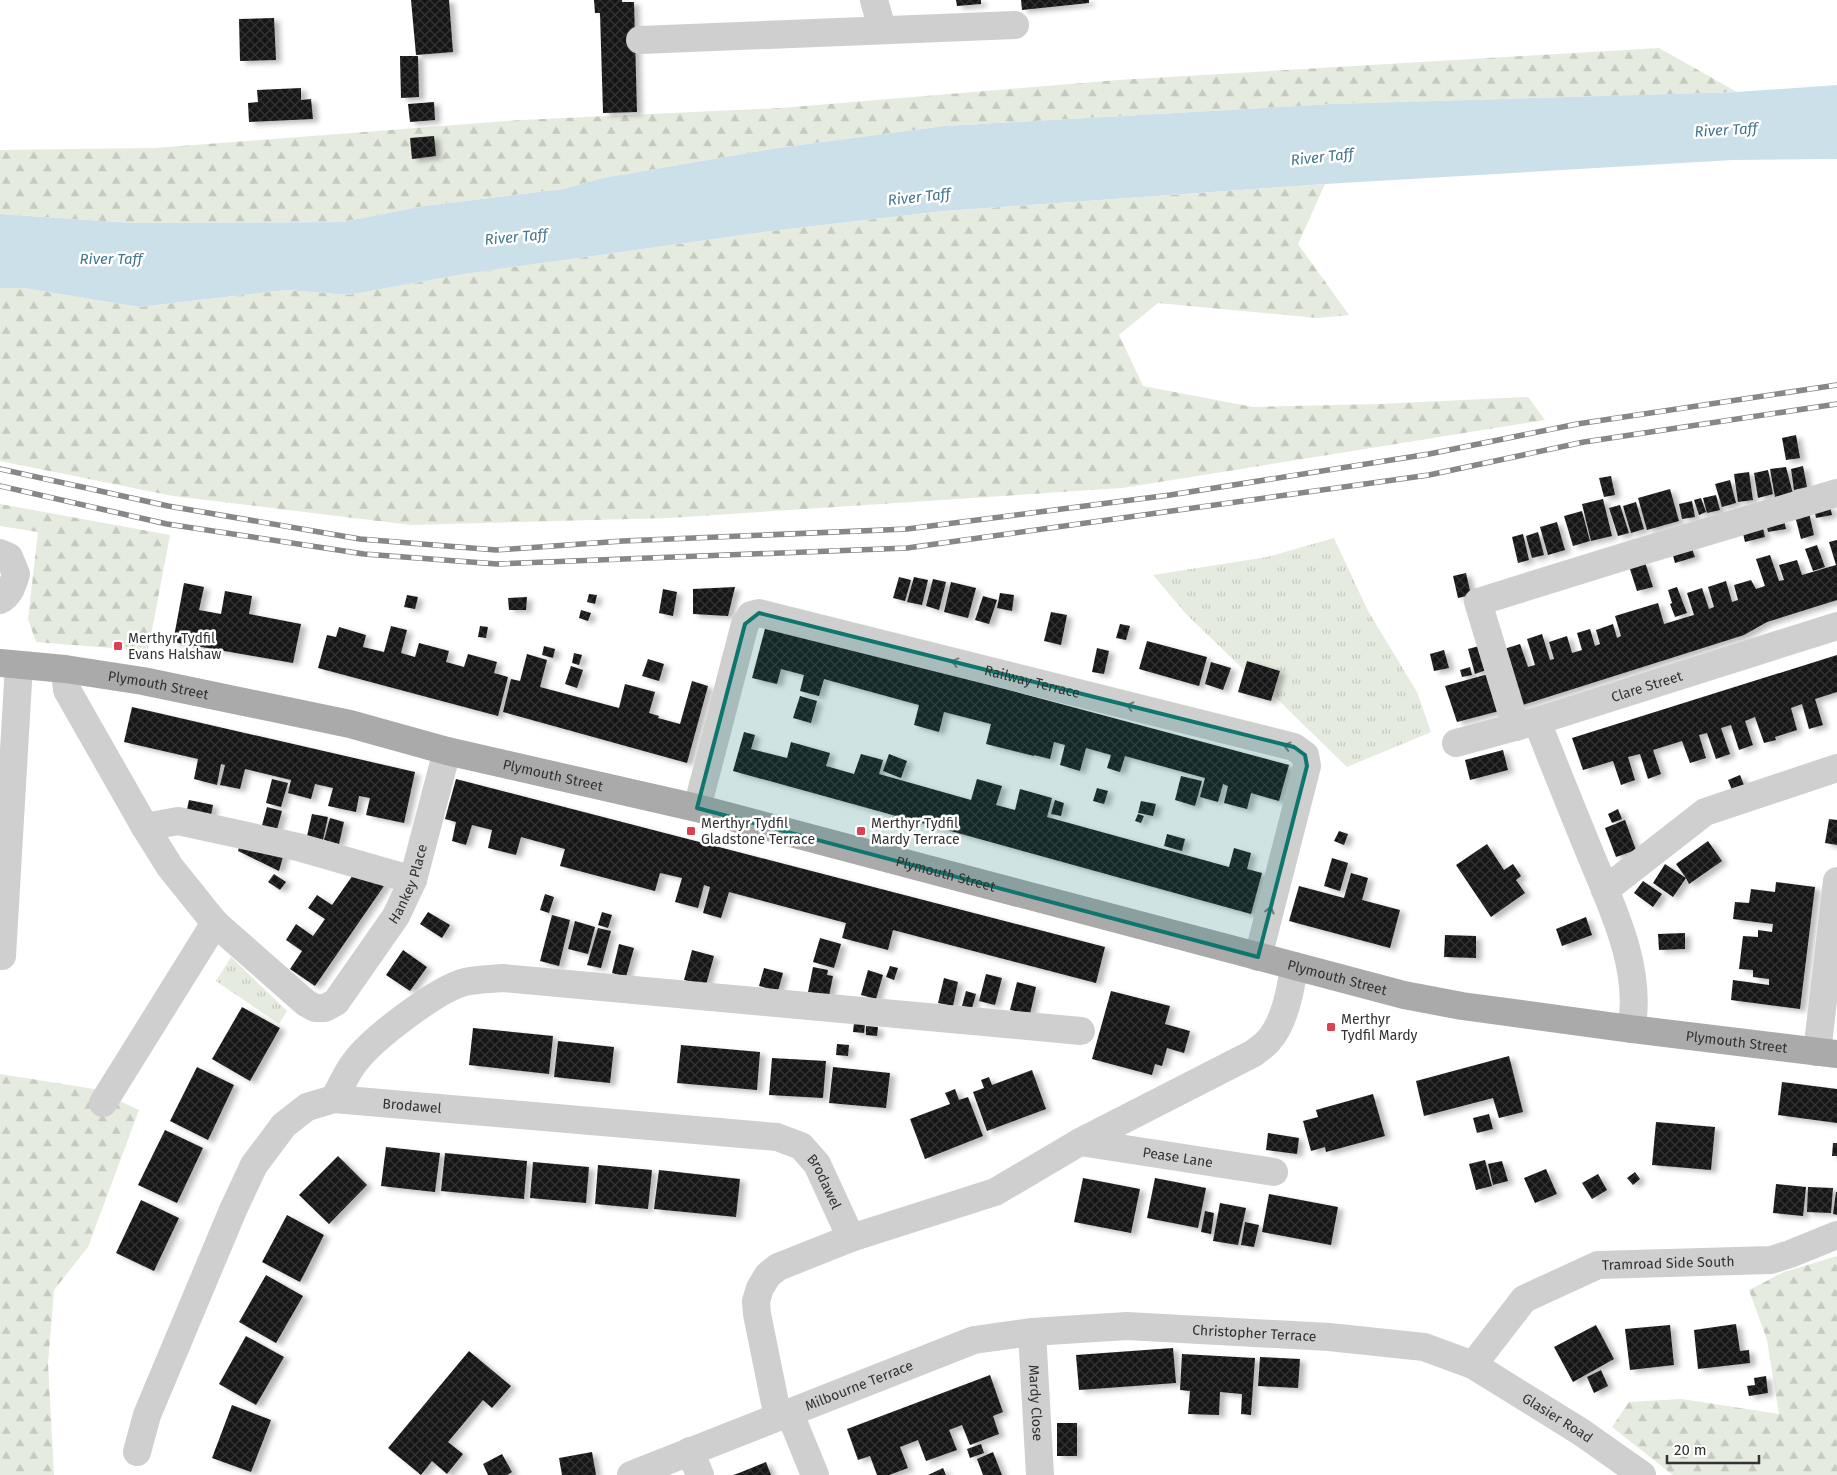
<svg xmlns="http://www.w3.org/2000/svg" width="1837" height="1475" font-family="'Fira Sans',sans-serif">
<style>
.grass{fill:url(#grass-tufts)}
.forest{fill:url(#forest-firs)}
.water{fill:#cce0ea}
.building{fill:url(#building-cross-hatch);filter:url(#shadow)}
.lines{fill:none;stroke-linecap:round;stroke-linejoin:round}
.minor{stroke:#cfcfcf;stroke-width:28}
.major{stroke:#aaa;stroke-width:28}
.rail-casing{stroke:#878787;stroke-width:5.5}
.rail{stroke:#fff;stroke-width:4;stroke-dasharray:11;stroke-linecap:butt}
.oneway{stroke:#797979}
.marked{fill:#0f766e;fill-opacity:0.2;stroke:#0f766e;stroke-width:4;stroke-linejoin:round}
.poi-dot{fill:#dc4153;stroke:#fff;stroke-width:2}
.labels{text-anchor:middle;stroke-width:5;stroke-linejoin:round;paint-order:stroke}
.poi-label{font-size:14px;fill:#323232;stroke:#fff;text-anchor:start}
.street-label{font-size:14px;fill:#323232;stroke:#fff}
.water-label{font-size:15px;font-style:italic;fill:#437691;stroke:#fff}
</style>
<defs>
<pattern id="grass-tufts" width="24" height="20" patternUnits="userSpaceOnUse" patternTransform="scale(1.25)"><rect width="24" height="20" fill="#e5ebde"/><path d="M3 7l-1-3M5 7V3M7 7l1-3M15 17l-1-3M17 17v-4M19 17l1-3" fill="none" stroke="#c5cabf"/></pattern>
<pattern id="forest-firs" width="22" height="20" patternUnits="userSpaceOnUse" patternTransform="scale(1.25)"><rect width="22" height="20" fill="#e5ebde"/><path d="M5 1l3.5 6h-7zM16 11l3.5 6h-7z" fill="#c5cabf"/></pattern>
<pattern id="building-cross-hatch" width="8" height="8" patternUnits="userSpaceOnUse" patternTransform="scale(1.25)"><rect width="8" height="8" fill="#191919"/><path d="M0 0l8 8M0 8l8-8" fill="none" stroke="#323232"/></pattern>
<filter id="shadow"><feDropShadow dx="5.5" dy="3" stdDeviation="2.5" flood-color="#0004"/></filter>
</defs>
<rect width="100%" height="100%" fill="#fff"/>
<!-- grass -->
<path class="grass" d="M1334,538L1368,611L1417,692L1431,732L1347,767L1273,695L1280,671L1247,661L1244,670L1186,614L1153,575L1267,557Z
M231,957L287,1011L279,1024L216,981Z"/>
<!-- forest -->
<path class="forest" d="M1659,48L1737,92L1332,104L944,126L777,148L603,178L563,189L424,206L342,222L133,223L0,214V150L155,148L521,120L781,108L1118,80Z
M1325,184L1298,244L1349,315L1318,318L1158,303L1119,335L1143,386L1253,407L1379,404L1528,397L1545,420L1122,488L669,518L411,525L173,496L0,461V288H23L139,307L286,290L348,295L464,274L771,231L944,211Z
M0,504L170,535L148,651L36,642L28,619L38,532L0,526Z
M0,1074L94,1089L139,1110L88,1247L54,1290L48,1363L54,1475H0Z
M1837,1256V1475H1673L1612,1427L1629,1402L1682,1399L1779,1414L1767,1340L1749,1290L1784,1272Z"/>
<!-- water -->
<path class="water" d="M1837,85V159L1733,160L1325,184L944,211L771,231L593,256L464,274L348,295L286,290L139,307L23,288H0V214L133,223L342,222L424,206L563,189L603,178L777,148L944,126L1332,104L1737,92Z"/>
<!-- building -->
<path class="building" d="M411,0H449L453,52L416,55Z
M594,0H622V2H634L637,112L603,113L600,13H595Z
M956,0H981V4L957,6Z
M1021,0H1089V3L1022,10Z
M274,18L276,60L240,61L239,19Z
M400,56H418L419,97L401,98Z
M301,88V100L311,99L313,119L249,122L248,103L258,102L257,90Z
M434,102L435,120L410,122L408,104Z
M434,136L436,156L412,159L410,138Z
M1796,435L1800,458L1786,460L1782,438Z
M1803,466L1807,487L1794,490L1791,469Z
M1786,467L1793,494L1775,497L1770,469Z
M1768,470L1773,494L1758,498L1754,473Z
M1749,472L1753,500L1738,502L1734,474Z
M1611,476L1615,495L1604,497L1599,478Z
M1730,480L1736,503L1722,507L1715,484Z
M1670,489L1679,521L1647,530L1638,498Z
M1716,495L1720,510L1707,513L1703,498Z
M1701,498L1706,512L1699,515L1694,500Z
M1603,499L1612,536L1591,541L1582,504Z
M1692,501L1695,517L1682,519L1679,504Z
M1636,502L1644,529L1631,533L1623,506Z
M1620,505L1629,533L1618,536L1609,508Z
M1830,506L1832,515L1816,518L1814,509Z
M1582,511L1590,541L1573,546L1564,516Z
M1809,513L1814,535L1801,539L1795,516Z
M1784,520L1786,529L1768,532L1766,523Z
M1557,522L1565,550L1548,555L1540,527Z
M1762,524L1765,537L1745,542L1742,529Z
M1538,532L1544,555L1532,558L1526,536Z
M1523,534L1529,560L1518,563L1512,537Z
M1837,540V600L1767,622L1744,635L1513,708L1504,649L1520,644L1528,667L1535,665L1527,639L1542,634L1550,660L1554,659L1549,642L1567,636L1572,653L1582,650L1577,633L1590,629L1595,646L1600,644L1596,630L1613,624L1617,638L1621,636L1615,616L1658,603L1664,624L1687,617L1694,615L1687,593L1702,588L1709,609L1714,607L1708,587L1726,581L1732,602L1738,600L1734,585L1751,580L1756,589L1765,586L1756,559L1770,555L1779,581L1784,580L1779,565L1797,560L1802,575L1836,565L1829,542Z
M1817,545L1825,567L1813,571L1805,549Z
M1691,546L1695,557L1675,563L1672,552Z
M1645,562L1653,587L1637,591L1629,566Z
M1466,573L1471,595L1458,598L1453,576Z
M899,577L911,580L905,601L893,598Z
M914,577L928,580L922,605L907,602Z
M933,579L946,582L939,610L926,606Z
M951,582L976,588L968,618L944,612Z
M184,583L204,587L199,610L221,614L225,591L252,596L249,614L301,624L293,663L173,642Z
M735,587L728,616L693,614V589Z
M1677,587L1687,613L1675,617L1670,604L1672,603L1668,590Z
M663,589L677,592L673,616L659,613Z
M1000,593L1014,595L1012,611L997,608Z
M589,594L597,595L595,604L587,602Z
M407,595L418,597L415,609L404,607Z
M983,596L997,600L989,624L975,620Z
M527,597L526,610H509L508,598Z
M581,610L591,613L588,621L579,618Z
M1051,612L1067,615L1061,645L1044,641Z
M1120,624L1130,626L1126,640L1116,638Z
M766,625L1289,765L1279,801L1251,793L1247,809L1224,803L1228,786L1223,784L1218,802L1200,797L1205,778L1125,756L1120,772L1107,768L1111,755L1086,748L1080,771L1060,765L1065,745L1054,742L1050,759L1034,755V756L986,744L991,724L944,712L939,732L914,725L919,705L824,679L819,696L800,691L804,675L781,669L777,684L752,678Z
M391,626L407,630L401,653L415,657L419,643L449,651L446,662L464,667L468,654L497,662L494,673L508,677L498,716L318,668L327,635L336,637L339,627L366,635L363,647L384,652Z
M480,626L488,627L486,638L478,637Z
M1147,641L1207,657L1199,686L1139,669Z
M1483,645L1489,669L1475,674L1468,649Z
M544,646L555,649L553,658L542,655Z
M1097,648L1109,651L1104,674L1092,672Z
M1444,650L1449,668L1434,671L1430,654Z
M574,653L582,655L579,665L572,663Z
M527,654L547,660L540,687L619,708L625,684L655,692L649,713L659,716L658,718L680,724L692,681L708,686L687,763L503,712L511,679L520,681Z
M1837,655V692L1815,699L1823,725L1809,729L1802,704L1791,708L1797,730L1775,737L1776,740L1764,743L1755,717L1745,721L1753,745L1739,750L1731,725L1721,728L1730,754L1716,759L1707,733L1699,735L1706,758L1690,763L1682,741L1653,750L1661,774L1648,779L1640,754L1628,757L1635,780L1621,785L1613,761L1583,770L1572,738Z
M648,659L664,664L659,681L642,676Z
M1247,661L1280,671L1271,701L1238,692Z
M1211,662L1231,668L1223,690L1205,684Z
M571,666L583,670L577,688L565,684Z
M1470,667L1472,675L1462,677L1460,670Z
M1492,673L1503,710L1457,722L1445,686Z
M800,696L817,701L811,723L793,718Z
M132,707L415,772L404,823L366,815L370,798L359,796L356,812L328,806L333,788L315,784L311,799L288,793L291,780L245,769L240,789L220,785L225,765L221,764L217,785L194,779L198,759L124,742Z
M744,732L755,735L751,749L787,758L791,742L830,753L826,766L854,774L861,754L883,760L879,774L971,800L977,779L1002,786L996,805L1015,810L1020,789L1052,798L1047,817L1229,867L1234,848L1251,853L1247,869L1262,873L1251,914L733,771Z
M1503,750L1508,770L1470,780L1465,760Z
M889,754L907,761L901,778L883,771Z
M1740,775L1744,785L1732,790L1728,780Z
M1181,776L1202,781L1195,806L1175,800Z
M272,779L288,783L281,807L266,803Z
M456,779L1105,947L1096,983L893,930L888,950L842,938L846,923L729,892L721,918L703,913L710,887L704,885L698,908L675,902L682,878L660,873L655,891L560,866L565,849L521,837L516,855L488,848L492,830L472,825L466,845L452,841L456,822L445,819Z
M1097,788L1108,791L1104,804L1093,801Z
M189,800L213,805L210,820L186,814Z
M1055,800L1064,803L1061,816L1051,814Z
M1141,801L1156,804L1153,816L1138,813Z
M267,807L282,811L276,833L261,829Z
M1618,809L1622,819L1612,823L1608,814Z
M312,814L328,817L323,840L307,836Z
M1138,814L1144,816L1141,823L1135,821Z
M330,818L344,822L339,844L324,840Z
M1829,819L1837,820V845L1825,843Z
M1625,820L1636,850L1616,857L1605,828Z
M1339,831L1348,834L1344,845L1334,841Z
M1167,834L1185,839L1182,851L1164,846Z
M1708,841L1722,861L1689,884L1686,878L1673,897L1653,883L1665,864L1686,878L1676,864Z
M240,844L284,853L279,871L238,851Z
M1487,844L1504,870L1513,864L1521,876L1516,880L1525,893L1491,917L1456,865Z
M1332,858L1348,863L1340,891L1324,886Z
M355,872L386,883L315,986L290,969L302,951L286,940L296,924L313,936L325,919L308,908L317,895L332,905Z
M1351,873L1368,878L1362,900L1400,910L1390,948L1289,921L1299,886L1344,898Z
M274,874L286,882L280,890L268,882Z
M1643,881L1662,894L1653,907L1634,893Z
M1776,882L1815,887L1800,1009L1731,1000L1733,980L1769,985V979L1753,977V970L1739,969L1743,936L1758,937V930L1772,932L1773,924L1733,919L1735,902L1749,903L1751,889L1775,892Z
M545,894L554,897L549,913L540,910Z
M428,912L450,925L442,938L420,924Z
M602,912L612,915L608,928L598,925Z
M552,915L570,920L559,966L540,961Z
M1586,917L1592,935L1562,946L1556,929Z
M575,921L595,927L588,954L568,949Z
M598,928L611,931L601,968L587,965Z
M1685,933V949L1659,950L1658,934Z
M1445,935L1476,936V958L1444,957Z
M820,938L841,944L834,968L813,962Z
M619,944L634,948L626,977L612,973Z
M403,950L427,967L410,991L386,975Z
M692,950L714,956L706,985L684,980Z
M890,966L898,968L894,980L886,977Z
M813,967L828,970L827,975L833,976L829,996L808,992Z
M764,968L783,973L778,991L759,986Z
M868,970L883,975L876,999L861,995Z
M986,974L1002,978L995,1005L979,1001Z
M944,978L958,982L953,1006L938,1003Z
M1017,982L1036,987L1030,1014L1010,1010Z
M966,991L976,994L972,1008L962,1006Z
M1111,991L1170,1006L1165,1024L1190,1031L1184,1053L1167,1048L1162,1066L1155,1064L1152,1075L1092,1059Z
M242,1007L280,1028L250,1081L212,1059Z
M854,1023L865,1024L864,1033L853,1032Z
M866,1026L878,1027L877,1036L866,1035Z
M473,1028L553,1036L549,1074L469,1065Z
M558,1041L614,1047L610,1083L554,1077Z
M837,1044L849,1045L848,1056L836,1055Z
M681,1045L760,1052L757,1090L677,1083Z
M1509,1056L1523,1112L1499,1118L1493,1098L1424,1116L1416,1081Z
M772,1058L826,1061L823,1098L769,1095Z
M197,1067L234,1085L208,1140L170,1121Z
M833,1067L890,1073L886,1108L829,1103Z
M1032,1070L1046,1109L987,1131L973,1092L984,1088L981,1080L989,1077L992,1085Z
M1782,1082L1837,1089V1123L1778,1115Z
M955,1089L959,1100L968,1097L983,1136L925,1159L910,1119L950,1104L945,1093Z
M1373,1094L1385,1136L1326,1152L1325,1147L1311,1151L1303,1121L1318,1117L1316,1110Z
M1489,1114L1493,1129L1477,1133L1473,1118Z
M1656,1122L1715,1127L1711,1170L1652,1165Z
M165,1130L203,1148L177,1203L138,1185Z
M1268,1133L1299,1138L1297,1154L1266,1150Z
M1833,1143H1837V1156H1832Z
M386,1147L440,1153L435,1192L381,1186Z
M445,1153L527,1161L524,1199L441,1191Z
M338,1156L367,1185L329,1224L299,1195Z
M1485,1160L1492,1186L1476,1190L1469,1164Z
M1502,1161L1508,1181L1493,1185L1488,1164Z
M533,1162L589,1167L586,1203L530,1198Z
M598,1165L652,1170L648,1209L595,1204Z
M1546,1169L1557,1194L1535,1203L1524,1178Z
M659,1170L740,1179L736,1217L654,1209Z
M1635,1172L1640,1179L1633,1185L1627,1178Z
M1598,1174L1607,1190L1592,1199L1582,1183Z
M1083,1178L1140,1189L1131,1233L1074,1222Z
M1155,1178L1206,1188L1198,1228L1147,1218Z
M1776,1184L1806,1187L1803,1216L1773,1213Z
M1808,1187L1833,1188L1831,1213L1807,1212Z
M1836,1192H1837V1215L1833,1214Z
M1269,1194L1338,1207L1331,1245L1262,1232Z
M141,1200L179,1218L154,1271L116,1253Z
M1220,1203L1246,1208L1238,1245L1213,1241Z
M1205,1211L1214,1213L1211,1234L1201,1232Z
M287,1215L324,1235L300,1282L262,1262Z
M1245,1222L1259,1225L1254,1247L1241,1245Z
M266,1275L303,1296L276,1343L239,1322Z
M1736,1324L1740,1351L1749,1350L1750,1363L1698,1369L1694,1330Z
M1596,1325L1614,1359L1573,1382L1554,1347Z
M1670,1325L1674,1365L1630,1370L1625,1329Z
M246,1336L284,1357L256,1405L219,1384Z
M1173,1348L1176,1383L1079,1390L1076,1355Z
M469,1351L511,1386L492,1408L483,1400L448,1442L463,1454L447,1474L432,1461L421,1475L388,1448Z
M1182,1354L1255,1358L1251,1415L1241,1414L1242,1394L1220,1392L1219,1415L1188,1414L1190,1391L1180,1390Z
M1260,1357L1300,1359L1298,1388L1258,1386Z
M1601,1370L1608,1386L1594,1393L1587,1377Z
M990,1375L1003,1412L993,1416L999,1434L970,1445L962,1425L949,1430L957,1450L926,1461L918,1440L900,1447L908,1468L889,1475H877L870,1456L858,1460L847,1429Z
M1766,1376L1768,1393L1749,1396L1747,1386L1755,1385L1754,1378Z
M232,1405L271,1420L251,1472L212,1458Z
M1057,1423H1077V1456H1057Z
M981,1444L984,1453L970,1458L967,1449Z
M592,1452L596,1475H562L559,1458Z
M993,1452L1002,1475H983L977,1459Z
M502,1454L512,1472L507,1475H488L483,1464Z
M766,1462L771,1475H733L739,1473Z
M943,1468L946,1475H928Z"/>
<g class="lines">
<!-- minor -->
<g class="minor">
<path d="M874,0L882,29"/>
<path d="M640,40L1015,25"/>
<path d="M0,553L9,557L16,574C13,584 10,595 0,600"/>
<path id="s1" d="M65,669L67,690L145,827L170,867L215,923L306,1003L315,1008H325L336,1002L396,916L413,880L447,751"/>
<path d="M1537,721C1553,763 1570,804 1587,846C1609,901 1644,968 1631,1029"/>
<path d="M1516,727L1478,602L1639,552L1837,493"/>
<path id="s2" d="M1456,743L1537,721L1837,626"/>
<path id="s3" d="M697,808L745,624L751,615L759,613L1294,747L1305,755L1307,766L1258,957"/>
<path d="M145,827L178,821L298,847L413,880"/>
<path d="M1605,890L1705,812L1837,768"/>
<path d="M2,956L19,665"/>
<path d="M1817,1052L1837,881"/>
<path d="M334,1099C341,1087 346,1073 355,1062C372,1039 437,989 465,982C477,979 491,979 503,978L1081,1031"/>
<path d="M103,1103L215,923"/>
<path id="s4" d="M1080,1142L1274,1172"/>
<path id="s5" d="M1032,1332L1040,1475"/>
<path id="s6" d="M1473,1365L1524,1299L1598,1265L1771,1260L1790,1254L1837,1235"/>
<path d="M790,1414L815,1475"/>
<path d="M783,1416L775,1403L757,1314L756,1301L760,1288L768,1275L778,1267L851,1238L995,1192L1080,1142L1254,1053C1259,1049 1265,1045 1269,1040C1285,1022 1291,989 1294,966"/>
<path d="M690,1451L700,1475"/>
<path id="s7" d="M137,1452L147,1415L233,1210L254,1165L284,1125L307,1107L334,1099L777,1137L801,1146L817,1164L851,1238"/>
<path id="s8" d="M631,1475L974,1340L1032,1332L1127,1326L1329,1337L1424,1347L1473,1365L1581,1432L1642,1475"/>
</g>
<!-- major -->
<path class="major" id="s9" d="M0,663L65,669L143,681L350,724L447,751L697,808L1404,995L1462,1006L1631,1029L1837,1054"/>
<defs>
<path id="rail" d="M0,469L168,506L360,539L496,550L623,541L907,529L1170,495L1429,454L1577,424L1837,385
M0,486L167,524L364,554L497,564L907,548L1429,475L1584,442L1837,404"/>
</defs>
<!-- rail casing -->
<use href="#rail" class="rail-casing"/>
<!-- rail -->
<use href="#rail" class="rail"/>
</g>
<!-- one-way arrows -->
<defs><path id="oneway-chevron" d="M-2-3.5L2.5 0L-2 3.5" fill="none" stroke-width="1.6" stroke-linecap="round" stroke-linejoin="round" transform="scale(1.25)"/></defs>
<g class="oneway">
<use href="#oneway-chevron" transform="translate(955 662) rotate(-166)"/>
<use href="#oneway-chevron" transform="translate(1130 706) rotate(-166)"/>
<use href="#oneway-chevron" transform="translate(1287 746) rotate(-164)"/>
<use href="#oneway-chevron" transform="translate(1270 910) rotate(-76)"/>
</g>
<!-- marked area -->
<path class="marked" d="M759,613L1294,747L1305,755L1307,766L1258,957L697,808L745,624Z"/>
<!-- markers -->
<g class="poi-dot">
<rect x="113" y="641" width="10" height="10" rx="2.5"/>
<rect x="686" y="826" width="10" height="10" rx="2.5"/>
<rect x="856" y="826" width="10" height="10" rx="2.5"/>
<rect x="1326" y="1022" width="10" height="10" rx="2.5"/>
</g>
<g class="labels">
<!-- poi labels -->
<g class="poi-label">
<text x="128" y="643">Merthyr Tydfil<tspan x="128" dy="16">Evans Halshaw</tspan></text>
<text x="701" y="828">Merthyr Tydfil<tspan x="701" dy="16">Gladstone Terrace</tspan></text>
<text x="871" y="828">Merthyr Tydfil<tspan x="871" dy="16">Mardy Terrace</tspan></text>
<text x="1341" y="1024">Merthyr<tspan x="1341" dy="16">Tydfil Mardy</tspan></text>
</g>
<!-- street labels -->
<g class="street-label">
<text dy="5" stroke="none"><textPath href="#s3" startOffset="491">Railway Terrace</textPath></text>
<text dy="5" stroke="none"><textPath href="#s9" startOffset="160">Plymouth Street</textPath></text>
<text dy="5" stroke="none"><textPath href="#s2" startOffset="199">Clare Street</textPath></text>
<text dy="5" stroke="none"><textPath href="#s9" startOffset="565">Plymouth Street</textPath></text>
<text dy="5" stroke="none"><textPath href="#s9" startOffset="970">Plymouth Street</textPath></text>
<text dy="5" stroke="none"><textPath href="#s1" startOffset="591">Hankey Place</textPath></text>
<text dy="5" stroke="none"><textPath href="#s9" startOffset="1375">Plymouth Street</textPath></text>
<text dy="5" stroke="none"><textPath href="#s9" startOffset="1780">Plymouth Street</textPath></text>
<text dy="5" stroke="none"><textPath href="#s7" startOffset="496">Brodawel</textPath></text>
<text dy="5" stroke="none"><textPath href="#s4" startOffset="99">Pease Lane</textPath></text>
<text dy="5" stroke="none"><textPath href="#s7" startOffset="931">Brodawel</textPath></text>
<text dy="5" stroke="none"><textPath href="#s6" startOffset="235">Tramroad Side South</textPath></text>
<text dy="5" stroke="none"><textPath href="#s8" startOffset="650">Christopher Terrace</textPath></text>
<text dy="5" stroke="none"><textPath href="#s8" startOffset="245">Milbourne Terrace</textPath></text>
<text dy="5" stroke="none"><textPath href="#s5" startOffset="71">Mardy Close</textPath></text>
<text dy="5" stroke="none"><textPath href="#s8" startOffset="972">Glasier Road</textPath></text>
</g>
<!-- water labels -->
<g class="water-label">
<text transform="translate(1726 130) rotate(-3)" y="5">River Taff</text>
<text transform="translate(1322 157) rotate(-6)" y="5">River Taff</text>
<text transform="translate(919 197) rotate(-6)" y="5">River Taff</text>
<text transform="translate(516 237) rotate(-5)" y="5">River Taff</text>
<text x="111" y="264">River Taff</text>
</g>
</g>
<!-- scale -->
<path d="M1667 1455v8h92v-8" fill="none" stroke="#323232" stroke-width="2.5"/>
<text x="1674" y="1455" font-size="15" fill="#323232" stroke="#ffffff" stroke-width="4" paint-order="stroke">20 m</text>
</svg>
